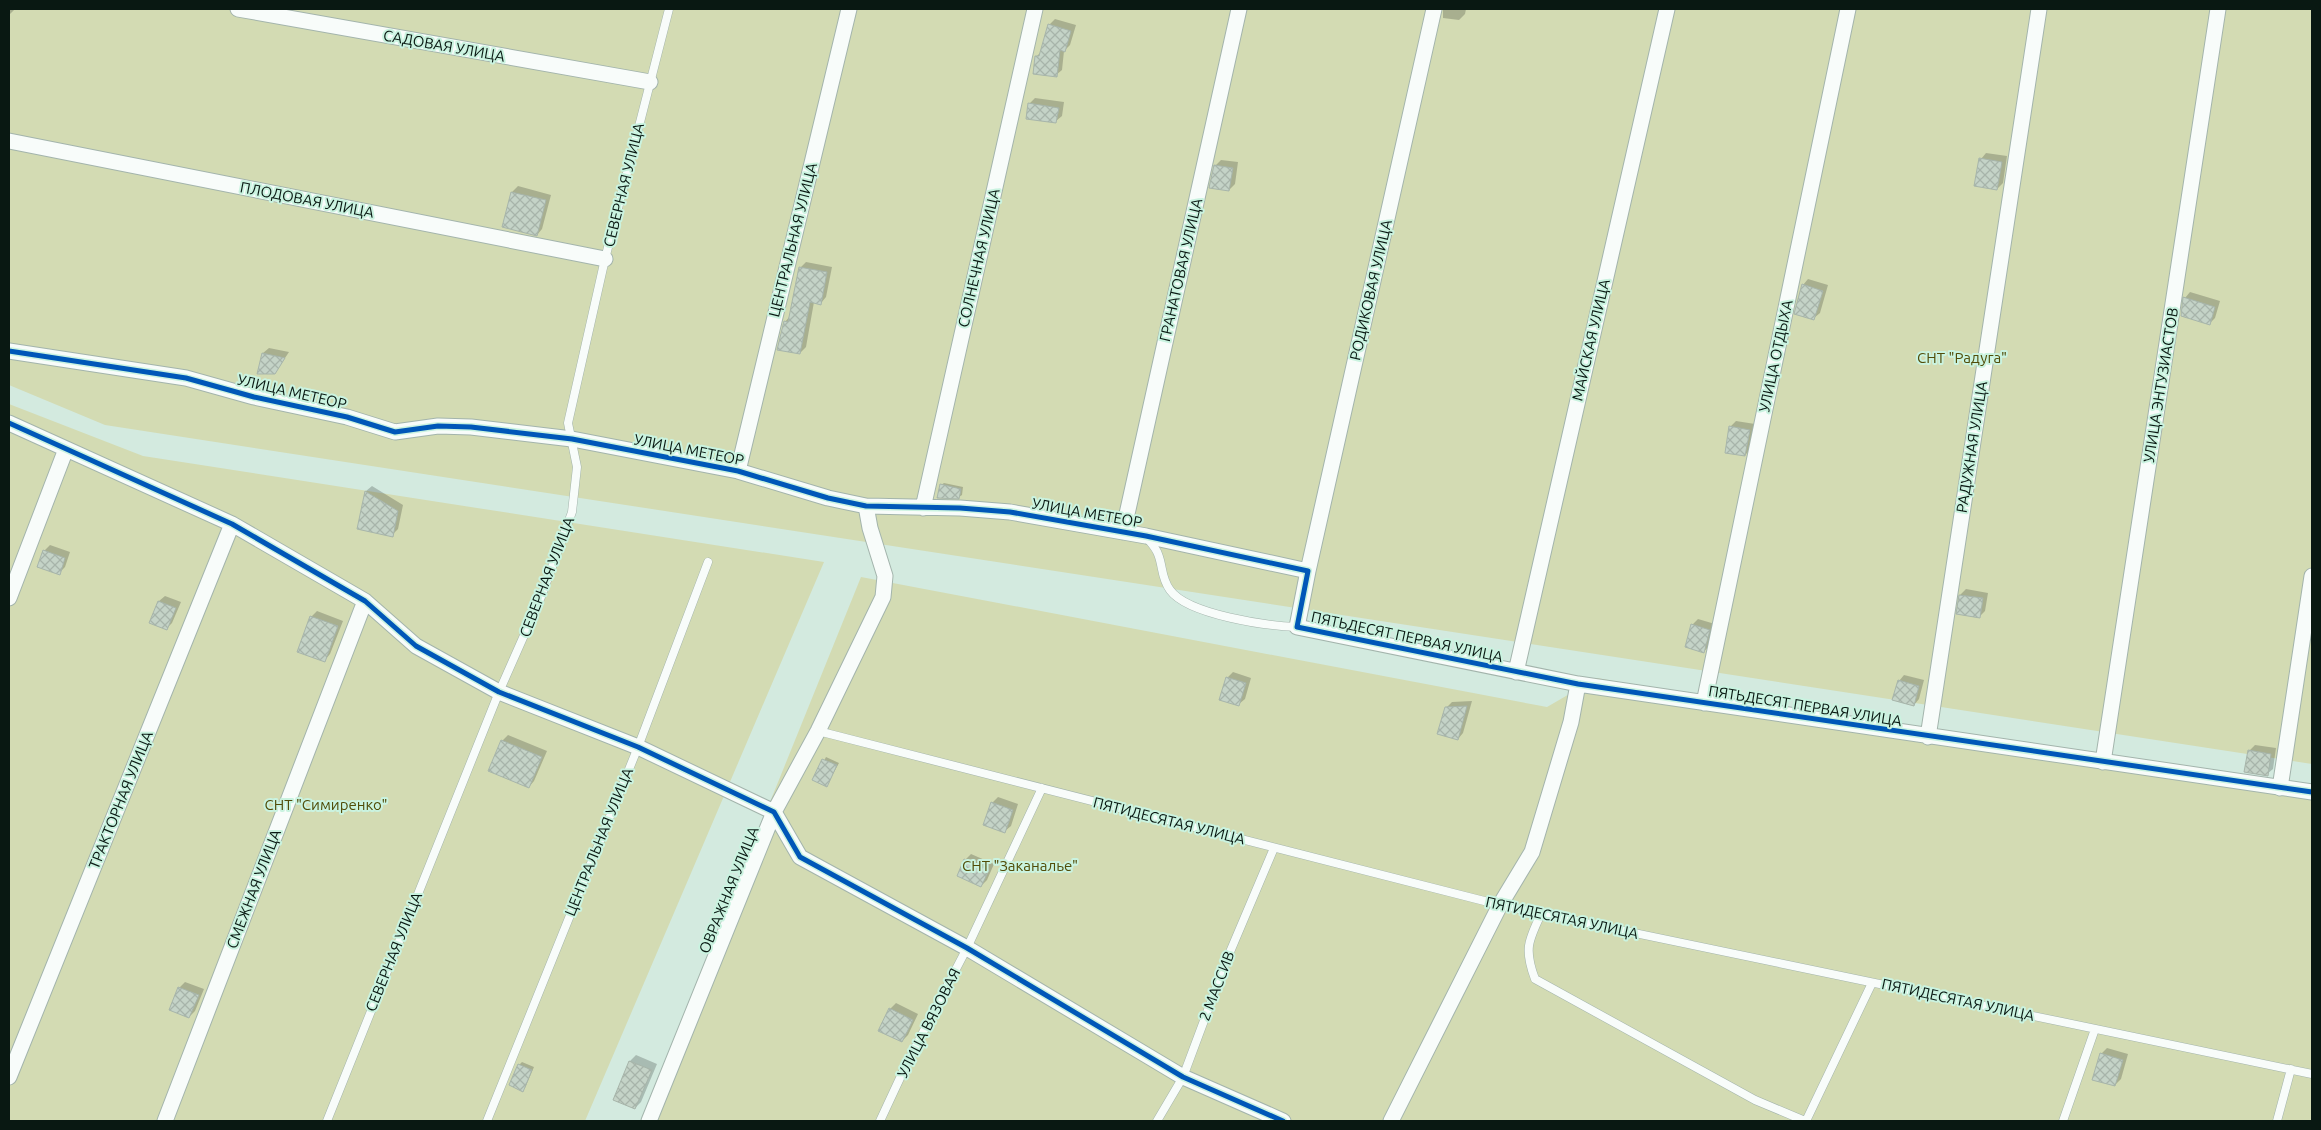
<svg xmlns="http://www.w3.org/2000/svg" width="2321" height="1130" font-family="Ubuntu,sans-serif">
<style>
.garden{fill:#d3dbb3}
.shadow{fill:#0003}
.building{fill:url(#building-cross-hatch);stroke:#a7b5aa}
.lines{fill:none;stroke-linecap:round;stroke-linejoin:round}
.lane-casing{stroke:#a3b4ac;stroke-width:9}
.street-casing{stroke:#a3b4ac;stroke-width:17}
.lane{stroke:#f8fcfa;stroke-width:8}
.street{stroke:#f8fcfa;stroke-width:15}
.cycleway-casing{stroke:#caf3e0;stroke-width:8}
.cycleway{stroke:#0057b8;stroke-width:5}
.labels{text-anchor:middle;stroke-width:4;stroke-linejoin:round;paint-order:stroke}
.street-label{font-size:15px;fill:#091812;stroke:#caf3e0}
.park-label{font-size:15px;fill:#514c08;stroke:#caf3e0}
</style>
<defs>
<pattern id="building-cross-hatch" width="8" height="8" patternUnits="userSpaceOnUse" patternTransform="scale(1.25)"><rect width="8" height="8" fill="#c4d3c7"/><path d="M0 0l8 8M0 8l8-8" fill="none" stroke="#a7b4aa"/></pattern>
</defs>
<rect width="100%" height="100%" fill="#d3eadf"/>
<!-- garden -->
<path class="garden" d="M9,9H2312V764L105,425L9,385Z
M9,404L143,456L824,562L585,1121H9Z
M861,577L1547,707L1597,678L1759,708L2312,790V1121H641Z"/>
<!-- shadow -->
<path class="shadow" d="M9,9H15L10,14Z
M1443,9H1466L1465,14L1459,20L1443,18Z
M1055,19L1076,25L1070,45L1064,51L1062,70L1056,75L1037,56L1041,52L1049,25Z
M1035,98L1064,102L1062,116L1056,121L1029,104Z
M1986,153L2007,156L2003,183L1997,189L1981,159Z
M1221,160L1238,162L1235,184L1229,190L1215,166Z
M518,186L551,195L542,229L537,235L512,192Z
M806,262L832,267L826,297L821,303L814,302L806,347L800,353L785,322L790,316L800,268Z
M1808,279L1828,285L1820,313L1814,318L1803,285Z
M2190,292L2220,301L2215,318L2209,324L2185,298Z
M269,348L289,352L275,373L263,353Z
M1736,421L1755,424L1751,449L1745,455L1730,427Z
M944,483L963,487L962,495L959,497L941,485Z
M372,486L403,505L398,529L392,535L359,528L366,491Z
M50,545L70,552L65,567L59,573L44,551Z
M1966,589L1988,593L1985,611L1980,616L1960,595Z
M165,596L181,602L172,623L166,629L159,601Z
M317,611L343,621L330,654L325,660L311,617Z
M1698,619L1715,624L1710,646L1704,651L1692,625Z
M1233,672L1251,678L1245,699L1239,704L1227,678Z
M1904,675L1924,680L1919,699L1914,705L1899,681Z
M1472,701L1463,733L1458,739L1446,708L1452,702Z
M508,735L547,751L534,781L529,787L502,741Z
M2255,745L2276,748L2273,769L2267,774L2249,751Z
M826,757L839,763L827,785L814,780Z
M998,797L1018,804L1011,826L1005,831L992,803Z
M971,854L994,864L987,880L981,886L965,860Z
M185,982L204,989L195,1011L189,1017L179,988Z
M896,1003L918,1014L908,1035L902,1041L890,1009Z
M2107,1048L2128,1054L2121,1079L2115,1085L2101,1054Z
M636,1055L657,1064L641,1102L635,1108L614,1099L630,1061Z
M522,1062L534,1067L525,1088L519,1065Z"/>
<!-- building -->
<path class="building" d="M1048,24L1071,31L1065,52L1060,50L1057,77L1033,74L1035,56H1039Z
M1028,103L1059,108L1056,123L1026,119Z
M1979,158L2002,162L1997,190L1974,186Z
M1214,165L1233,168L1229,191L1209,188Z
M511,192L546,200L537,236L502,227Z
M799,267L827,272L821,305L810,302L800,354L777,350L784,321L788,322Z
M1802,284L1823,291L1814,320L1794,314Z
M2183,297L2215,307L2210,325L2181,316Z
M262,353L285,358L275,374H257Z
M1729,426L1750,430L1745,456L1725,453Z
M940,484L961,489L959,499L937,498Z
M365,491L398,511L393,537L357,529Z
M43,550L65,558L60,575L37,567Z
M1959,595L1983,598L1980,618L1956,614Z
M158,601L176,608L167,630L149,623Z
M310,616L338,626L325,662L297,652Z
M1691,624L1710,630L1704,653L1685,647Z
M1226,677L1246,683L1239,706L1219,700Z
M1898,680L1919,686L1914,706L1892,700Z
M1467,706L1458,740L1437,734L1445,707Z
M501,740L542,757L529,788L488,771Z
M2248,750L2271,754L2268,776L2244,772Z
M822,759L837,765L827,787L812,780Z
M991,802L1013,810L1005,833L983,825Z
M964,859L989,870L981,887L957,876Z
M178,987L199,995L189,1018L169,1010Z
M889,1008L913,1020L902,1042L878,1031Z
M2100,1053L2123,1060L2115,1086L2092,1080Z
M629,1061L652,1070L635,1109L613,1100Z
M518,1064L532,1070L523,1092L509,1085Z"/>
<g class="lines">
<defs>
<path id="lane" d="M1147,538C1151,543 1156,548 1158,554C1163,566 1161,578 1170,590C1188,615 1268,626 1297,627
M818,731L1500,905L2312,1074
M1541,914C1528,941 1524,950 1535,979L1755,1100L1805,1121
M327,1121L499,692L541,597L572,512L577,467L568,423L605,259L669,9
M487,1121L638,747L708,562
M880,1121L907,1063L967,948L1042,788
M1157,1121L1183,1077L1227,959L1274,848
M1806,1121L1872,983
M2063,1121L2095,1029
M2277,1121L2291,1069"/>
<path id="street" d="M238,9L650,82
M9,141L605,259
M9,351L186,378L254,397L347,417L395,432L438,426L471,427L572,439L738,471L828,498L866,506L960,508L1010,512L1146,536L1308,571L1297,627L1578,684L2312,792
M9,423L232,524L365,601L416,646L499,692L638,747L774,812L800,857L967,948L1183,1077L1283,1121
M738,471L849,9
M923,508L1035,9
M1123,532L1239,9
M1308,571L1434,9
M9,598L66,449
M1516,672L1667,9
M1704,703L1848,9
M1928,737L2039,9
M2103,762L2218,9
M2280,788L2312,576
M9,1077L232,524
M165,1121L365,601
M649,1121L774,812L818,731L883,597L885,576L870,528L866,506
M1391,1121L1500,905L1532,852L1571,722L1578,684"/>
</defs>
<!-- lane casing -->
<use href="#lane" class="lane-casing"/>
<!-- street casing -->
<use href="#street" class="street-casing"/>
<!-- lane -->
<use href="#lane" class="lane"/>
<!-- street -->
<use href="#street" class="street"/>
<defs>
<path id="cycleway" d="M9,351L186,378L254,397L347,417L395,432L438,426L471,427L572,439L738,471L828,498L866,506L960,508L1010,512L1146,536L1308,571L1297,627L1578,684L2312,792
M9,423L232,524L365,601L416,646L499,692L638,747L774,812L800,857L967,948L1183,1077L1283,1121"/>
</defs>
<!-- cycleway casing -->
<use href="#cycleway" class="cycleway-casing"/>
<!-- cycleway -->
<use href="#cycleway" class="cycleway"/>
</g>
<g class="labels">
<!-- street labels -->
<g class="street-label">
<text transform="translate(444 46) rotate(10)" y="5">САДОВАЯ УЛИЦА</text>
<text transform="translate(624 185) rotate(-76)" y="5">СЕВЕРНАЯ УЛИЦА</text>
<text transform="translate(307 200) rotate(11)" y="5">ПЛОДОВАЯ УЛИЦА</text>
<text transform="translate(793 240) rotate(-76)" y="5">ЦЕНТРАЛЬНАЯ УЛИЦА</text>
<text transform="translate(979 258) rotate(-77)" y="5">СОЛНЕЧНАЯ УЛИЦА</text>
<text transform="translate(1181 270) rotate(-77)" y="5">ГРАНАТОВАЯ УЛИЦА</text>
<text transform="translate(1371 290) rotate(-77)" y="5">РОДИКОВАЯ УЛИЦА</text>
<text transform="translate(1591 340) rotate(-77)" y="5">МАЙСКАЯ УЛИЦА</text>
<text transform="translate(1776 356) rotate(-78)" y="5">УЛИЦА ОТДЫХА</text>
<text transform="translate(2161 385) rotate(-81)" y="5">УЛИЦА ЭНТУЗИАСТОВ</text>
<text transform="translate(292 392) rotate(13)" y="5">УЛИЦА МЕТЕОР</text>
<text transform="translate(1972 447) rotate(-81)" y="5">РАДУЖНАЯ УЛИЦА</text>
<text transform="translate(689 450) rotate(11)" y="5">УЛИЦА МЕТЕОР</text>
<text transform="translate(1087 513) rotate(10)" y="5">УЛИЦА МЕТЕОР</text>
<text transform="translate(547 577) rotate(-69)" y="5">СЕВЕРНАЯ УЛИЦА</text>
<text transform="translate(1407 637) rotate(12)" y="5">ПЯТЬДЕСЯТ ПЕРВАЯ УЛИЦА</text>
<text transform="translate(1805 706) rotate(9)" y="5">ПЯТЬДЕСЯТ ПЕРВАЯ УЛИЦА</text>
<text transform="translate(121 800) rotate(-68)" y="5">ТРАКТОРНАЯ УЛИЦА</text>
<text transform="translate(1169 821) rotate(14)" y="5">ПЯТИДЕСЯТАЯ УЛИЦА</text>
<text transform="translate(599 842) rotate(-68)" y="5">ЦЕНТРАЛЬНАЯ УЛИЦА</text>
<text transform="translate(254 889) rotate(-69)" y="5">СМЕЖНАЯ УЛИЦА</text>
<text transform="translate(729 890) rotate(-68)" y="5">ОВРАЖНАЯ УЛИЦА</text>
<text transform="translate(1562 918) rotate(12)" y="5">ПЯТИДЕСЯТАЯ УЛИЦА</text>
<text transform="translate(394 952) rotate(-68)" y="5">СЕВЕРНАЯ УЛИЦА</text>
<text transform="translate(1217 986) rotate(-69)" y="5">2 МАССИВ</text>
<text transform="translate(1958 1000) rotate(12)" y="5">ПЯТИДЕСЯТАЯ УЛИЦА</text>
<text transform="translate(929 1023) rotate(-63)" y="5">УЛИЦА ВЯЗОВАЯ</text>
</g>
<!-- park labels -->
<g class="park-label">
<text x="1962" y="363">СНТ "Радуга"</text>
<text x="326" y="810">СНТ "Симиренко"</text>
<text x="1020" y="871">СНТ "Заканалье"</text>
</g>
</g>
<!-- border -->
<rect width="2321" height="1130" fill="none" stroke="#091812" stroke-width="20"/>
</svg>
